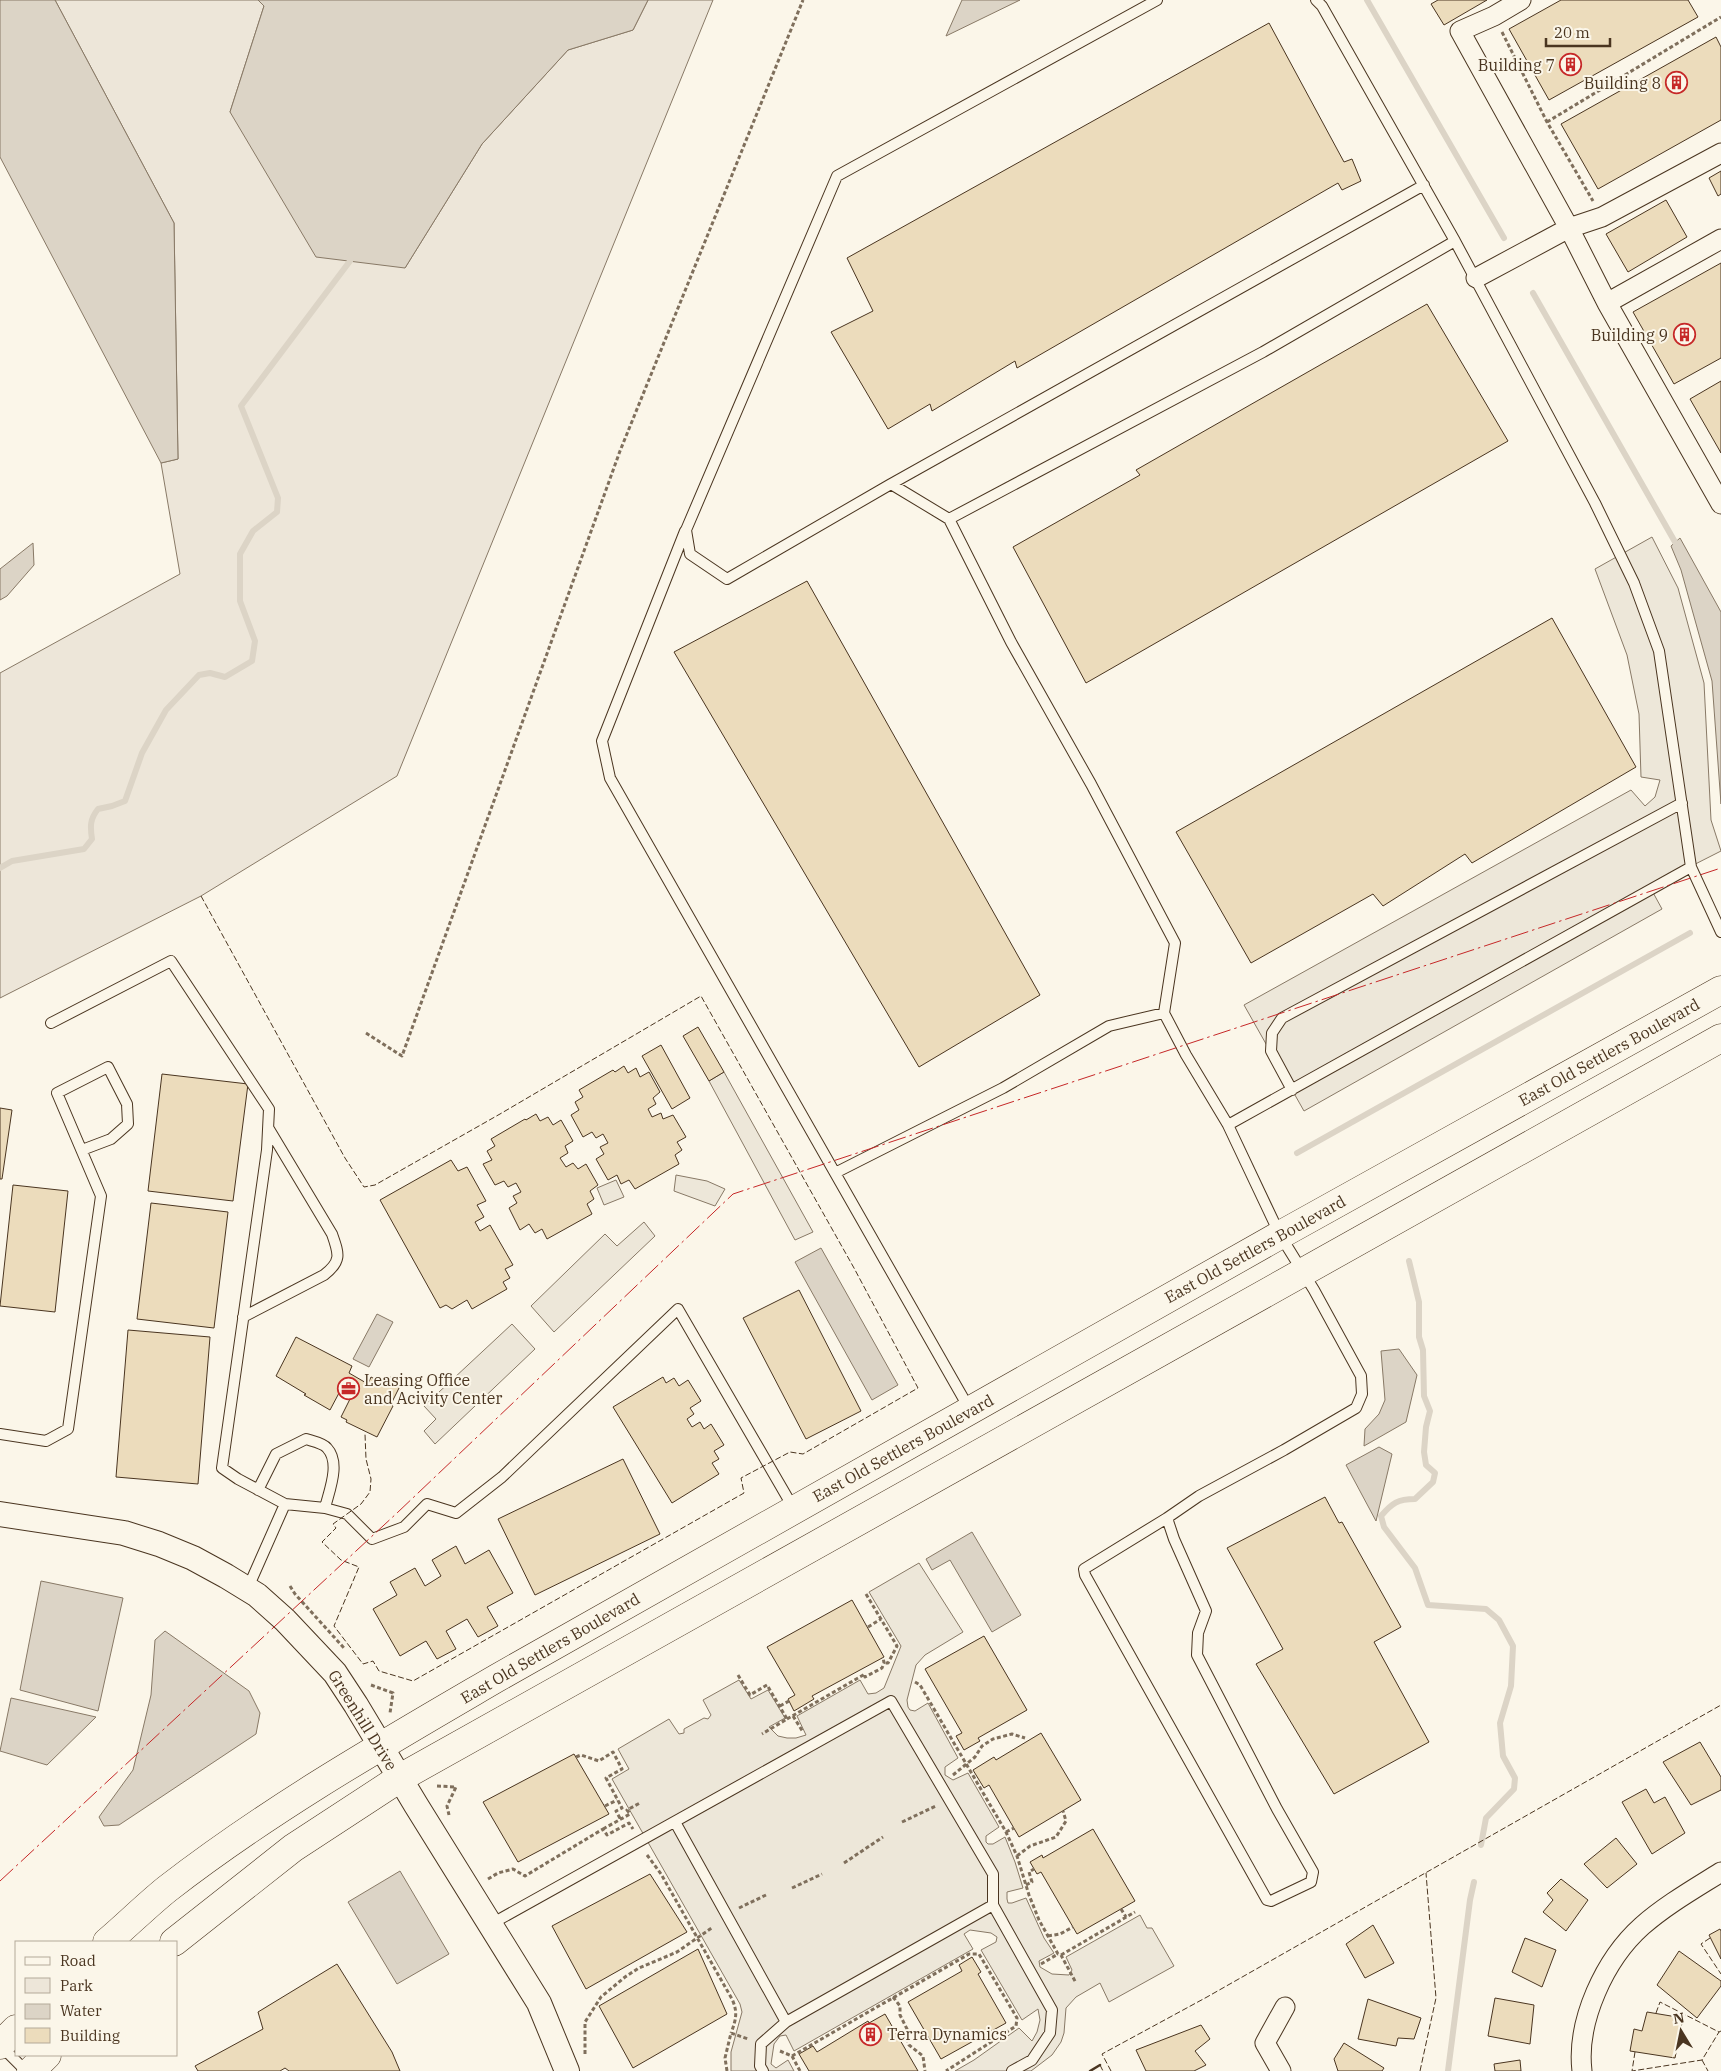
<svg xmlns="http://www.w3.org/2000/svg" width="1721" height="2071" font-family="'IBM Plex Serif',serif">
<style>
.green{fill:#ede6d9;stroke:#887966}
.parking{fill:#ede7d9;stroke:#887966}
.water{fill:#dcd4c6;stroke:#887966}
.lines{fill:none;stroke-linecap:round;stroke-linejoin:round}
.stream{stroke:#dcd4c6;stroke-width:6}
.building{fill:#ecdcbc;stroke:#4a3520}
.service-casing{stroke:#4a3520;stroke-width:12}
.minor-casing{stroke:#4a3520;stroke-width:21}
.tertiary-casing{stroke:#4a3520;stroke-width:26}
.secondary-casing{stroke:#4a3520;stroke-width:29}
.path{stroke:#7f6f5c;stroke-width:3;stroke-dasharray:4 2.5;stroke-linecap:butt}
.service{stroke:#fbf6e9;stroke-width:10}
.minor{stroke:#fbf6e9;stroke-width:19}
.tertiary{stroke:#fbf6e9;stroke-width:24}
.secondary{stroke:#fbf6e9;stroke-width:28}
.fence{stroke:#4a3520;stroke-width:1;stroke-dasharray:6 2.5;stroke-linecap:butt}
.wall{stroke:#4a3520;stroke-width:2.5}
.power{stroke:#c62828;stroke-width:1;stroke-dasharray:18 4 2.5 4;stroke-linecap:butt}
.labels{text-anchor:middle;stroke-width:4;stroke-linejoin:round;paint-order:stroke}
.poi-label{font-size:16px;fill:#4a3520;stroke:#fbf6e9;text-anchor:end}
.street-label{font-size:16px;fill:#4a3520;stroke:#fbf6e9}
</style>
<rect width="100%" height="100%" fill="#fbf6e9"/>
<!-- green -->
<path class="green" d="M55,0H258L264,6L230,112L405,268L482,144L568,50L633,30L648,0H713L397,776L201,896L0,998V673L180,574L161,463L178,459L174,223Z"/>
<!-- parking -->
<path class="parking" d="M1652,537L1678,588L1704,683L1711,820L1721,851L1650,887L1662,909L1304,1111L1244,1005L1631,790L1645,806L1655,797L1660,780L1641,777L1639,714L1627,655L1595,569Z
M724,1072L813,1232L795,1240L709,1081Z
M676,1175L707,1181L725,1189L715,1206L674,1191Z
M616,1180L624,1197L604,1205L597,1188Z
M644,1222L655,1236L554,1332L531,1306L605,1234L617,1246Z
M512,1324L535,1349L435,1444L424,1431L436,1419L424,1406Z
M919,1563L963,1632L925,1655L916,1665L907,1700L908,1707L910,1710L915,1711L928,1703L958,1758L945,1767V1775L953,1780L968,1773L999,1827L986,1836V1842L988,1844H993L1005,1837L1015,1862L1023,1888L1007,1892V1899L1008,1903H1012L1026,1898L1044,1938L1054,1953L1039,1961L1040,1967L1052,1974L1069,1975L1072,1970L1066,1957L1140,1915L1147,1928H1152L1174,1966L1109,2002L1100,1983L1076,1997L1066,2008L1064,2033L1061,2042L1052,2055L1031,2071H955L974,2060L1019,2028L1032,2041L1037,2032L1040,2020L1038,2009L1022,2020L981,1950L996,1942L997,1937L991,1933L970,1930L964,1934L973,1949L794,2051L786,2035L780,2036L774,2044L771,2064L776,2068L788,2060L794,2071H731V2052L742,2012L740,2004L612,1779L629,1769L618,1749L669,1719L679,1734L684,1733V1729L704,1718L708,1719L711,1715L703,1700L739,1680L751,1699L768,1690L785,1718L769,1727L778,1736L787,1738H796L806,1735L797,1716L860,1680L868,1694L876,1693L884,1688L901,1646L869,1592Z"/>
<!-- water -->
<path class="water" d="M0,0H55L174,223L178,459L161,463L0,157Z
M258,0H648L633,30L568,50L482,144L405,268L316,257L230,112L264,6Z
M962,0H1020L946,36Z
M1680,538L1721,612V804L1712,681L1681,570L1671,546Z
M33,543L34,565L7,596L0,600V569Z
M821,1248L898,1385L872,1400L795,1262Z
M377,1314L393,1322L369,1367L353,1359Z
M1399,1349L1417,1375L1406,1422L1364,1446L1365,1429L1379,1414L1385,1400L1381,1351Z
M1379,1447L1392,1454L1376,1521L1346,1465Z
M972,1532L1021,1615L992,1632L950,1560L932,1570L926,1559Z
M41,1581L123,1598L98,1711L20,1690Z
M165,1631L249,1691L260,1713L256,1734L119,1825L104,1826L99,1817L133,1770L151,1695L155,1640Z
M11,1698L96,1717L47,1765L0,1751Z
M400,1871L449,1954L397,1984L348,1902Z"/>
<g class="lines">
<!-- stream -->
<path class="stream" d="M1367,0L1504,238
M1533,293L1679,549
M0,868L12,861L84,849L92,839C90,826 90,819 98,809L112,806L125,801L142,753L166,710L199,675L210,673L225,677L252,661L255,641L240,601V554L253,531L277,512L278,498L241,406L350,261L352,253
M1297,1153L1690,933
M1409,1261L1419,1302V1337L1423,1350L1424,1396L1430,1411L1426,1427L1424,1452L1426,1465L1435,1473L1433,1482L1415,1499C1398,1499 1392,1503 1381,1516L1384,1527L1415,1568L1428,1605L1486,1609L1499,1620L1513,1646L1511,1686L1500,1723L1503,1756L1515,1778L1514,1789L1486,1818L1481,1845
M1448,2071L1470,1900L1474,1882"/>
</g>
<!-- building -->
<path class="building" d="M1438,0H1487L1444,25L1431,4Z
M1561,0H1688L1698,17L1549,100L1509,29Z
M1269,23L1344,162L1352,159L1361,181L1342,190L1338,183L1017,368L1015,361L932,411L930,404L888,429L831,332L873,311L847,258Z
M1716,37L1721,47V120L1598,189L1561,124Z
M1721,171V194L1718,196L1709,178Z
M1666,200L1687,237L1628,272L1606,234Z
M1721,263V358L1674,384L1633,312Z
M1427,304L1508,441L1086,683L1013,547L1140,475L1136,470Z
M1721,381V453L1690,399Z
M807,581L1040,995L919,1067L674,652Z
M1552,618L1636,767L1472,863L1465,854L1383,906L1373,894L1251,963L1176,832Z
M698,1027L724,1072L709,1081L683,1036Z
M661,1045L690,1098L672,1109L642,1056Z
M624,1066L628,1073L636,1068L640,1077L649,1072L660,1092L653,1098L656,1104L648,1109L652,1117L661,1113L663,1119L673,1115L686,1137L677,1142L682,1150L675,1155L679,1164L635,1189L629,1180L621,1184L617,1175L608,1180L596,1159L604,1154L600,1147L608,1143L603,1134L596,1138L592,1132L583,1137L571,1115L579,1110L575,1102L583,1097L579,1090L613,1070L615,1072Z
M162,1074L248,1084L233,1201L148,1191Z
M0,1108L12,1110L2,1179H0Z
M536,1114L540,1121L548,1117L553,1125L561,1120L573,1141L565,1146L568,1153L560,1158L566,1167L573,1163L578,1169L586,1164L598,1185L590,1191L594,1199L587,1204L592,1214L547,1239L542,1229L535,1233L529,1224L520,1230L509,1208L517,1203L513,1196L521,1192L516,1183L508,1187L504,1181L495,1185L483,1164L492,1160L487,1151L495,1146L491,1139L525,1119L526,1120Z
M451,1160L458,1171L467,1167L486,1201L477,1205L484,1217L475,1222L480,1231L490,1225L513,1265L505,1269L510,1278L503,1282L507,1289L472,1309L467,1300L452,1309L446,1305L440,1308L380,1200Z
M13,1185L68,1191L55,1312L0,1306Z
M151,1203L228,1212L214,1328L137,1319Z
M799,1290L861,1411L806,1439L743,1318Z
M128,1330L210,1337L198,1484L116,1477Z
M296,1337L352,1366L349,1373L368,1384L371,1377L386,1385L390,1377L401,1384L391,1404L393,1406L377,1437L346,1422L347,1420L341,1417L350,1399L339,1393L330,1410L304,1395L306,1394L276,1376Z
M663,1377L666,1383L674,1378L679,1386L688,1380L701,1401L690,1408L694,1414L687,1419L692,1427L700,1422L704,1429L711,1424L724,1445L714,1451L719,1459L712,1463L719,1474L672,1503L613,1407Z
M623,1459L660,1534L535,1595L498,1519Z
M1325,1497L1339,1523L1342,1522L1401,1627L1374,1642L1429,1742L1334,1794L1256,1664L1283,1649L1227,1548Z
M456,1546L465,1564L489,1550L513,1593L487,1607L498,1626L478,1637L467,1619L446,1631L456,1649L437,1659L426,1641L400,1656L373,1609L397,1595L390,1582L415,1568L425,1586L441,1576L432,1560Z
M852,1600L884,1657L812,1696L814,1699L794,1711L788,1699L795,1695L767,1647Z
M984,1636L1027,1710L978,1738L980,1741L964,1750L956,1736L962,1733L925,1669Z
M1041,1733L1081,1800L1019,1837L989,1785L984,1788L973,1770L994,1757L996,1760Z
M1700,1742L1721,1777V1790L1691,1805L1663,1762Z
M574,1754L609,1814L518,1862L483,1802Z
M1646,1789L1654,1803L1665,1797L1685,1833L1652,1854L1622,1802Z
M1093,1829L1135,1901L1077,1934L1041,1872L1037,1874L1030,1862L1042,1855L1043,1858Z
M1616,1838L1637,1864L1607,1888L1584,1864Z
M650,1874L687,1932L586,1989L552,1926Z
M1561,1879L1588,1900L1566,1931L1543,1912L1553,1900L1547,1893Z
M1373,1925L1394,1963L1365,1978L1346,1944Z
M1720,1929L1721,1931V1959L1709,1935Z
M1525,1938L1556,1950L1542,1987L1512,1972Z
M698,1949L727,2014L633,2068L599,2006Z
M1679,1951L1721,1981V1986L1697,2018L1657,1985Z
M972,1957L981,1972L978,1974L1006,2023L941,2059L908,2002L962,1971L959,1965Z
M337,1964L392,2052L400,2071H289L285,2068L280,2071H198L195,2066L263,2029L258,2012Z
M1495,1998L1534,2005L1530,2044L1488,2036Z
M1368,1999L1421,2018L1414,2039L1398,2038L1396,2046L1358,2039Z
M1647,2012L1683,2018L1675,2058L1630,2051L1634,2029L1642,2031Z
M885,2014L918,2071H809L799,2054L813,2046L817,2052L868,2021L869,2023Z
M1201,2025L1210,2039L1195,2051L1206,2065L1194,2071H1146L1136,2050Z
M1344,2043L1384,2068L1382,2071H1338L1334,2059Z
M1520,2060L1521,2071H1495L1494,2064Z"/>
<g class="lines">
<defs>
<path id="service" d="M1316,0L1322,6L1455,241
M891,484L1424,185
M949,519L891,484L727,579L690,554L686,530L837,176L1157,0
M685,531L602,741L610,778L835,1173
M51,1023L171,961L269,1109L267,1150L222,1468L238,1479L285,1504L247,1590
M1292,1090L1271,1051L1272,1033L1282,1018L1682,803
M1228,1125L1691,867
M243,1317L324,1275C342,1261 339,1254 332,1234L269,1129
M970,1410L835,1173L1003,1088L1109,1026L1164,1013
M0,1434L46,1441L68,1429L101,1196L57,1093L108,1067L127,1104L128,1124L111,1139L82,1150
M258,1490L276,1454L306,1439C312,1441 323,1443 327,1448C341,1463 329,1491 325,1508
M285,1504L325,1508L347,1514L372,1539L404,1527L427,1504L456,1513L502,1477L678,1309L794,1509
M1167,1518L1084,1569L1085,1575L1267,1900L1271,1901L1311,1882L1313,1872L1277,1809L1197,1655L1198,1633L1206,1611L1174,1539L1167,1518L1199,1496L1284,1450L1356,1408L1362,1394L1361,1376L1314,1290L1280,1235L1228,1125L1186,1055L1164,1013L1175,943L1091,784L1011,642L949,519L1263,352L1455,241L1595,503L1634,583L1659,651L1691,867L1721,932
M675,1822L786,2022
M491,1924L891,1701L993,1874V1905L1052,2010L1050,2033L1032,2060L1012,2071
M0,2045L26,2071
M763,2071L760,2066L761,2044L786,2022L993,1905"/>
<path id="minor" d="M1521,0L1494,16L1460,31L1569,228L1602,217L1721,153
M1476,278L1569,228L1607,303L1721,504
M1607,303L1721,239
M1281,2071L1265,2043L1285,2007
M1582,2071C1576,2021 1605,1959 1642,1926C1666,1905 1694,1889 1721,1872"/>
<path id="tertiary" d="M0,1514L124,1533L159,1544L193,1558L226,1576L257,1595L285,1620L335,1673L356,1705L416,1805L539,2003L567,2071"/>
<path id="secondary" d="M107,1942C127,1925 146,1906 167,1889C270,1809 384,1744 497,1678L1280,1235L1721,990
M174,1942L293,1848L400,1778L1721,1038
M0,2045L16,2029
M31,2071L47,2055"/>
</defs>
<!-- service casing -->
<use href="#service" class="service-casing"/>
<!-- minor casing -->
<use href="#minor" class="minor-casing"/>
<!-- tertiary casing -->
<use href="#tertiary" class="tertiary-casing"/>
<!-- secondary casing -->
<use href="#secondary" class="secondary-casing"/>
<!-- path -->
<path class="path" d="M1502,32L1547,122L1593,201
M1547,122L1721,17
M366,1033L402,1056L620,451L803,0
M290,1586L295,1594L344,1648
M866,1594L897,1646L888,1663H884
M868,1627L881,1619
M738,1675L750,1695L767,1685L787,1719L762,1734
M915,1682L920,1685L1006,1832L1017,1856L1029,1895L1039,1920L1058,1954L1061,1955L1076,1983
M371,1685L393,1693L390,1713
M780,1706L789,1701
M793,1716L803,1732
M787,1719L865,1674V1677L882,1668L884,1663L883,1657
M576,1757L581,1755L599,1761L613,1752L622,1769L606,1778L622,1808L616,1811L621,1820
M953,1775L975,1757L982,1746L993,1739L1012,1734L1025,1738
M437,1786L456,1787L447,1806L449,1815
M605,1806L617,1800
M902,1822L936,1806
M603,1829L630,1814L627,1810L640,1803
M1006,1832L1014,1828
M647,1855L661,1874L732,1999C738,2012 736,2020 731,2033
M1017,1856L1030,1846L1056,1837L1066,1821L1063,1811
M844,1863L883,1837
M488,1879L498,1873L513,1869L525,1876L603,1829L607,1835L629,1823L633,1829
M1026,1885L1032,1882L1029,1872L1034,1869
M792,1888L822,1874
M739,1908L766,1895
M1121,1909L1126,1917
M1048,1936L1060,1934L1073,1927
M1061,1955L1135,1912
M1041,1964L1058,1954
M893,1997L900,2006V2015L907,2029L906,2036L909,2045L923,2056L925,2071
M780,2051L792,2056L800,2071
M585,2054V2022L601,1997L625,1977L639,1968L677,1952L713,1927
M792,2056L969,1954H979L1017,2018L1016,2026L946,2071
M727,2071L725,2058L731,2033L748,2039"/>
<!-- service -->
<use href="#service" class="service"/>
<!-- minor -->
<use href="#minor" class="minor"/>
<!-- tertiary -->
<use href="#tertiary" class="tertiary"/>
<!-- secondary -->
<use href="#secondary" class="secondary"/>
<!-- fence -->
<path class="fence" d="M201,896L345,1158L364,1187L375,1185L500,1114L701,996L854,1268L918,1388L803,1454L790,1452L741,1478L744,1493L413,1681L379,1671L373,1661L363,1664L334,1626L359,1567L341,1560L322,1542L336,1528L333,1524L361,1504L370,1492L371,1479L366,1459L365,1434
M1710,1938L1701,1944L1721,1974
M1656,2013L1660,2002L1719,2032L1721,2031
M1635,2052L1632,2071L1702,2060L1719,2032
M1702,2060L1708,2071
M1100,2065L1103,2071
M1111,2071L1102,2054L1207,1997L1721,1705
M1420,2071L1436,1998L1426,1873"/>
<!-- wall -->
<path class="wall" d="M1090,2071L1100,2065"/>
<!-- power -->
<path class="power" d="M0,1881L397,1513L733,1194L1721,868"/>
</g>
<!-- icons -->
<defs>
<symbol id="building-ring" viewBox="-11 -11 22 22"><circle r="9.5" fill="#fbf6e9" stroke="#c62828" stroke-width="1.5"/><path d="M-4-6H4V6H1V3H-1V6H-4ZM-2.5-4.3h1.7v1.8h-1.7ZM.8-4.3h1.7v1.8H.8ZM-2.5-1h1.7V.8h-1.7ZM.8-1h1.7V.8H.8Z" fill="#c62828"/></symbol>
<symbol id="office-ring" viewBox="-11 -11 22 22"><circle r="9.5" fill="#fbf6e9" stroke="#c62828" stroke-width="1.5"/><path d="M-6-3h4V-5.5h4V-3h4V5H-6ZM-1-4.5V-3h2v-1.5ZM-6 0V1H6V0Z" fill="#c62828"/></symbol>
</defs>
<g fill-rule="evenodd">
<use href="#building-ring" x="1558" y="52" width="25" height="25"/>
<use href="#building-ring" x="1664" y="70" width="25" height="25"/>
<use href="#building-ring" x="1672" y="322" width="25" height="25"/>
<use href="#office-ring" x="336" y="1376" width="25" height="25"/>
<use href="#building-ring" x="858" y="2022" width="25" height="25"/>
</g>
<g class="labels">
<!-- poi labels -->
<g class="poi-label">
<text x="1555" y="71">Building 7</text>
<text x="1661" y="89">Building 8</text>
<text x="1668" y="341">Building 9</text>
<text x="364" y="1386" text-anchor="start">Leasing Office<tspan x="364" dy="18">and Acivity Center</tspan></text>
<text x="887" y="2040" text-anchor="start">Terra Dynamics</text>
</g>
<!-- street labels -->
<g class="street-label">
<text transform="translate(1609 1052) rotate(-29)" y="6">East Old Settlers Boulevard</text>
<text transform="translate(1255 1249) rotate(-29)" y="6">East Old Settlers Boulevard</text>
<text transform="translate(903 1448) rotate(-29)" y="6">East Old Settlers Boulevard</text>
<text transform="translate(550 1648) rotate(-30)" y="6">East Old Settlers Boulevard</text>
<text transform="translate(363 1720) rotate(58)" y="6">Greenhill Drive</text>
</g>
</g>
<!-- legend -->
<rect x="15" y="1941" width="162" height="115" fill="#fbf6e9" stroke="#b4a999"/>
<rect x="25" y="1957" width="25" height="8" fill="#fbf6e9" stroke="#b4a999"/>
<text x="60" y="1966" font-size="15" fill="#4a3520">Road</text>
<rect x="25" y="1978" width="25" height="15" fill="#ede6d9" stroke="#b4a999"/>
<text x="60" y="1991" font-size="15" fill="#4a3520">Park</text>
<rect x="25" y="2004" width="25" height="15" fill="#dcd4c6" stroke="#b4a999"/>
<text x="60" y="2016" font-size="15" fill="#4a3520">Water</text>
<rect x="25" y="2028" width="25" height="15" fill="#ecdcbc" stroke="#b4a999"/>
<text x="60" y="2041" font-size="15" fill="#4a3520">Building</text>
<!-- north arrow -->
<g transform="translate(1681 2031) rotate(350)" stroke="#fbf6e9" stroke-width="4" paint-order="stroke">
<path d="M0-4L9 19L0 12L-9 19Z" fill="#4a3520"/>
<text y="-8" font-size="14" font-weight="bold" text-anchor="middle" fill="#4a3520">N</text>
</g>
<!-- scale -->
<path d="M1546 38v8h64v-8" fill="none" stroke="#4a3520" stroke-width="2.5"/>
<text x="1554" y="38" font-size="15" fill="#4a3520" stroke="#fbf6e9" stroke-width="4" paint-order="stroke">20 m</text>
</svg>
